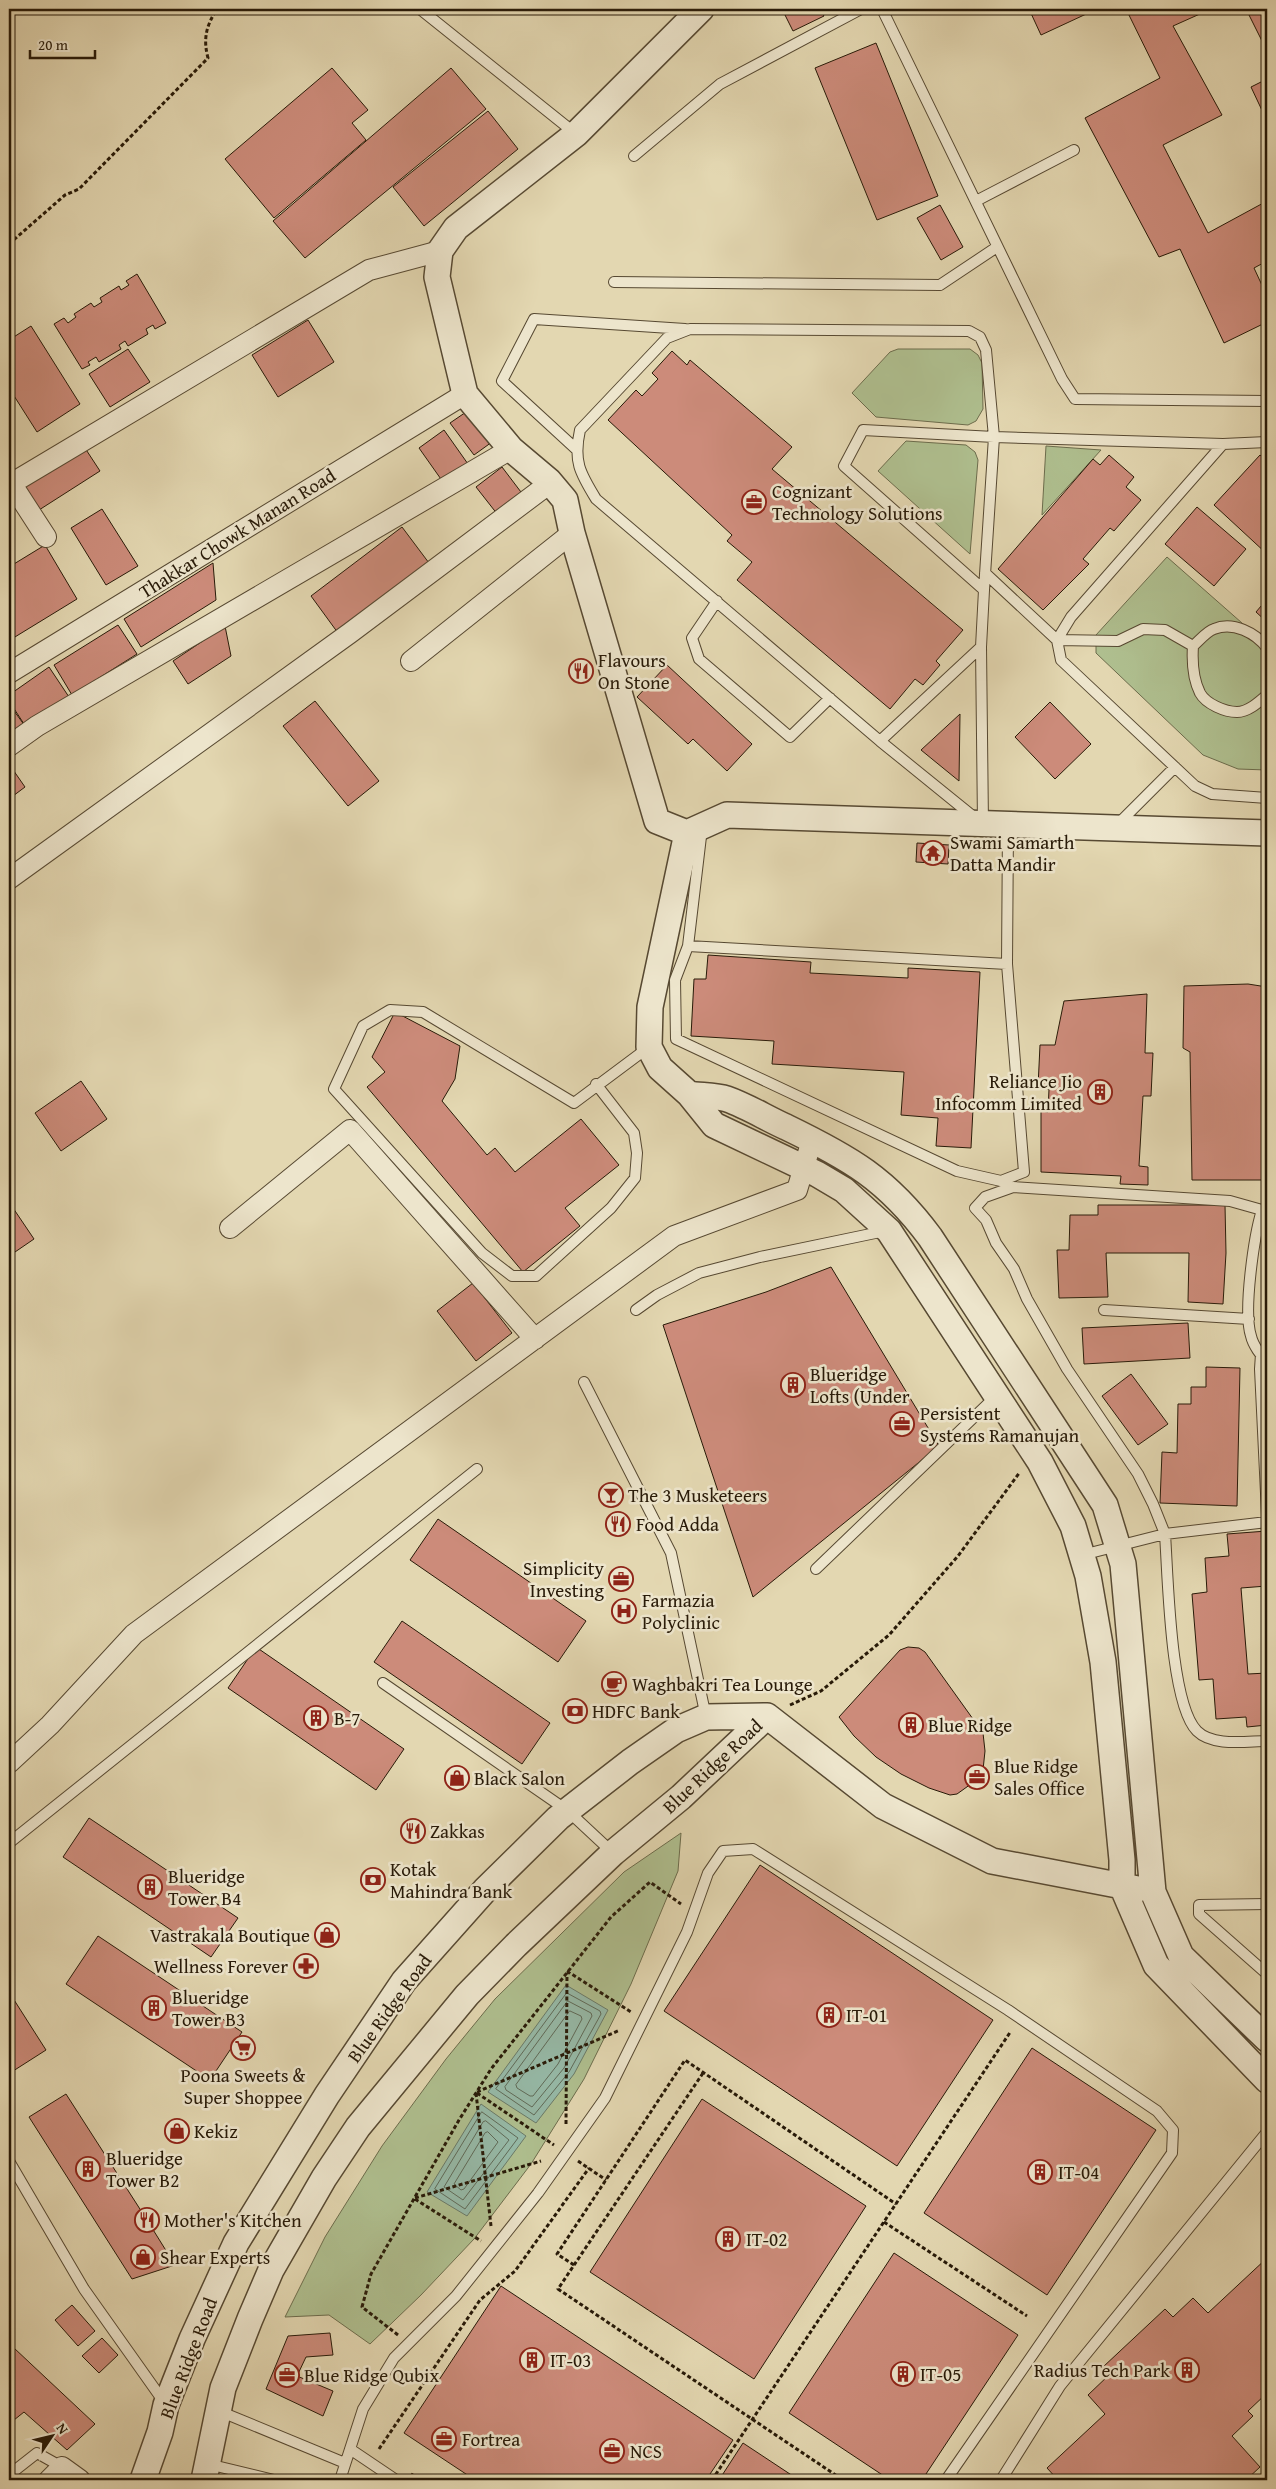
<svg xmlns="http://www.w3.org/2000/svg" width="1276" height="2489" font-family="'Gentium Book Plus',serif">
<style>
.green{fill:#afbf8f;stroke:#6c6c4c}
.water{fill:#96baa8;stroke:#6a7a68}
.lines{fill:none;stroke-linecap:round;stroke-linejoin:round}
.shore{stroke:#5f6a58;stroke-width:1}
.building{fill:#cc8b7a;stroke:#281a08}
.service-casing{stroke:#574932;stroke-width:12}
.minor-casing{stroke:#574932;stroke-width:22}
.tertiary-casing{stroke:#574932;stroke-width:28}
.path{stroke:#281a08;stroke-width:3;stroke-dasharray:4 2.5;stroke-linecap:butt}
.service{stroke:#ede5cc;stroke-width:10}
.minor{stroke:#ede5cc;stroke-width:20}
.tertiary{stroke:#ede5cc;stroke-width:25}
.labels{text-anchor:middle;stroke-width:5;stroke-linejoin:round;paint-order:stroke}
.poi-label{font-size:19px;fill:#281a08;stroke:#ede5cc;text-anchor:start}
.street-label{font-size:19px;fill:#281a08;stroke:#ede5cc}
</style>
<rect width="100%" height="100%" fill="#e3d7b1"/>
<filter id="stains"><feTurbulence type="fractalNoise" baseFrequency=".004" numOctaves="4"/><feColorMatrix values="0 0 0 0 .2 0 0 0 0 .09 0 0 0 0 .02 0 0 0 .5 -.17"/></filter>
<radialGradient id="worn" r=".72"><stop offset=".6" stop-color="#630" stop-opacity="0"/><stop offset="1" stop-color="#630" stop-opacity=".3"/></radialGradient>
<!-- green -->
<path class="green" d="M898,349H970L978,355L982,363L983,409L976,421L968,425L876,417L852,393L890,352Z
M906,441L966,445L975,452L978,460L970,554L878,471Z
M1046,446L1101,450L1042,515Z
M1167,557L1267,645V770L1238,769L1203,755L1096,653V635Z
M681,1833L678,1871L631,1984L584,2079L531,2164L474,2239L421,2295L370,2344L329,2315L285,2317L325,2237L382,2146L446,2059L495,1999L624,1872Z"/>
<!-- water -->
<path class="water" d="M566,1985L608,2010L574,2074L536,2123L488,2092Z
M481,2104L526,2136L467,2216L427,2192Z"/>
<g class="lines">
<!-- shore -->
<path class="shore" d="M567,1993L600,2011L601,2014L569,2072L534,2115L496,2089Z
M568,2001L591,2013L592,2016L564,2068L532,2107L506,2090L505,2087Z
M570,2011L581,2016L582,2019L558,2064L533,2096H530L517,2088L516,2085Z
M482,2112L518,2138L465,2209L435,2189Z
M486,2121L509,2140L463,2200L444,2187L483,2122Z
M488,2132L498,2142L464,2189L461,2190L454,2184L485,2133Z"/>
</g>
<!-- building -->
<path class="building" d="M782,9H820L824,16L793,31Z
M1029,9H1097L1041,35Z
M1126,9H1211L1173,26L1222,115L1163,145L1208,233L1267,201V261L1254,268L1267,296V322L1224,343L1180,249L1159,257L1085,118L1160,78Z
M1246,9H1267V51Z
M876,43L938,196L877,220L815,68Z
M332,68L368,110L352,123L366,140L274,218L225,159Z
M451,68L486,109L305,258L273,221Z
M1267,79V121L1251,87Z
M488,111L518,149L424,226L393,187Z
M940,205L963,247L941,260L917,218Z
M137,274L166,323L155,329L153,325L146,329L148,334L128,346L125,341L119,345L121,349L99,362L96,357L88,362L90,365L82,369L54,324L64,318L68,323L76,317L74,314L91,303L94,307L102,302L100,298L119,286L121,290L129,285L126,281Z
M308,320L334,362L278,397L252,355Z
M31,326L80,404L37,432L9,388V340Z
M128,349L150,382L110,407L89,374Z
M672,351L687,365L690,360L792,447L772,469L963,630L936,661L940,665L923,685L915,679L890,709L737,580L752,562L727,541L732,535L608,420L636,390L642,396L658,379L652,373Z
M469,410L492,442L474,455L450,423Z
M444,430L468,464L443,482L419,448Z
M83,445L100,471L39,510L21,484Z
M1109,455L1134,477L1126,487L1141,500L1114,531L1110,528L1083,559L1089,564L1043,610L998,569L1093,459L1100,465Z
M1260,455L1267,461V554L1214,505Z
M502,467L524,496L498,515L476,487Z
M1197,507L1246,549L1214,586L1165,544Z
M102,509L138,566L106,585L71,528Z
M402,527L429,563L338,633L311,596Z
M45,545L77,599L10,640L9,567Z
M213,563L216,600L141,647L124,619Z
M1267,599V622L1256,612Z
M118,625L137,654L72,695L54,665Z
M225,626L231,656L188,684L173,661Z
M667,665L752,744L727,771L693,739L688,744L637,697Z
M49,667L69,697L26,727L9,701V695Z
M315,701L379,781L348,806L283,726Z
M1050,702L1091,744L1055,779L1015,737Z
M9,704L25,726L9,738Z
M960,714L959,781L921,750Z
M9,764L25,787L9,799Z
M917,843L949,845L948,864L916,862Z
M708,955L811,962L810,973L908,978V968L980,972L971,1148L936,1146L938,1118L901,1115L904,1072L772,1064L774,1041L691,1036L694,979H706Z
M1248,984L1267,987V1180H1192L1190,1052L1183,1048L1184,986Z
M1147,994L1145,1053H1153L1151,1096H1143L1139,1166L1148,1167V1185L1120,1184L1121,1176L1041,1172V1111L1048,1112L1049,1089L1038,1087L1040,1045H1055L1064,1001Z
M395,1012L460,1046L455,1079L442,1101L487,1155L495,1148L515,1172L581,1119L619,1165L565,1208L580,1226L523,1272L367,1087L385,1072L372,1057Z
M81,1081L107,1119L61,1151L35,1113Z
M9,1202L34,1239L15,1252L9,1243Z
M1098,1205H1225L1226,1253L1223,1304L1188,1302L1189,1253H1106L1108,1297L1059,1298L1057,1250H1069L1070,1215H1098Z
M831,1267L939,1446L753,1597L663,1325L766,1292Z
M473,1283L512,1333L476,1361L437,1311Z
M1188,1323L1190,1358L1084,1364L1082,1328Z
M1206,1367L1240,1368L1237,1506L1160,1503L1162,1452L1177,1453L1178,1404H1191V1387H1206Z
M1131,1374L1168,1424L1138,1445L1102,1396Z
M438,1519L586,1621L558,1662L410,1560Z
M1267,1531V1586L1241,1588L1248,1674L1267,1673V1725L1247,1727L1246,1717L1216,1719L1213,1679L1199,1680L1192,1594L1207,1592L1205,1558L1229,1556L1227,1534Z
M402,1621L550,1723L522,1764L374,1662Z
M256,1647L404,1749L376,1790L228,1688Z
M908,1647L919,1648L925,1652L983,1733L985,1751L983,1770L978,1779L957,1794L950,1795L929,1788L901,1774L876,1757L854,1736L839,1717L900,1650Z
M89,1818L238,1918L211,1957L63,1857Z
M760,1865L993,2020L897,2166L664,2011Z
M98,1936L242,2032L210,2080L66,1984Z
M9,1992L46,2050L10,2073L9,2072Z
M1032,2048L1156,2130L1047,2295L924,2213Z
M66,2094L147,2220L175,2265L132,2279L29,2117Z
M702,2099L866,2206L754,2379L590,2272Z
M894,2253L1018,2335L922,2480H890L789,2413Z
M1267,2258V2393L1248,2411L1253,2416L1232,2436L1260,2467L1246,2480H1058L1047,2468L1105,2414L1088,2395L1110,2374L1103,2367L1165,2309L1173,2317L1193,2298L1208,2313Z
M501,2286L733,2440L706,2480H475L404,2433Z
M72,2305L95,2331L78,2346L55,2320Z
M330,2333L333,2355L306,2357L297,2376L333,2391L323,2416L266,2389L288,2336Z
M102,2338L118,2355L99,2373L82,2356Z
M14,2348L95,2424L67,2450L24,2412L9,2424V2352Z
M743,2443L799,2480H719Z"/>
<g class="lines">
<defs>
<path id="service" d="M420,9L576,134
M882,9L1062,379L1075,399L1267,401
M634,156L720,84L861,9
M976,201L1074,150
M614,282L940,285L997,247
M1223,444L1071,617L1057,640L1061,660L1195,786L1212,794L1267,798
M576,449L502,381L534,319L685,329
M985,573L1057,640L1118,641L1143,629L1165,630L1193,646
M717,601L692,638L699,659L790,737L830,698
M1267,648C1256,633 1233,621 1214,629C1207,631 1199,641 1193,646C1192,661 1193,679 1200,693C1206,704 1225,712 1237,712C1248,712 1259,702 1267,695
M880,741L981,647
M975,818L880,741L596,499C580,473 573,461 580,430L667,338L690,329L969,331L980,337L986,350L994,437L984,590
M983,824L981,647L984,590L844,466L863,430L994,437L1223,444L1267,442
M1117,825L1175,767
M688,946L702,828
M1007,964L688,946L675,980L676,1039L957,1171L1001,1181L1024,1172L1007,964L1008,825
M596,1084L634,1133L637,1153L635,1178L611,1208L536,1276H512L482,1253L334,1089L363,1026L390,1010L423,1012L574,1103L649,1047
M1262,1210L1230,1201L1013,1187L985,1197L975,1208L986,1220L996,1243L1014,1269L1027,1299L1067,1369L1138,1474L1153,1504L1165,1534L1267,1522
M1267,1210H1262C1254,1236 1243,1311 1251,1336C1253,1345 1261,1356 1267,1362
M636,1310L657,1295L699,1273L760,1257L885,1231
M1104,1310L1249,1319
M1261,1354L1260,1369L1267,1514
M584,1382L671,1553L706,1717
M1082,1555L1165,1534C1168,1576 1170,1704 1197,1731C1213,1747 1247,1741 1267,1741
M816,1569L996,1396
M383,1683L568,1811L613,1853
M9,1843L477,1469
M1267,1904L1199,1905V1914L1267,1974
M9,2161L84,2289L164,2402
M219,2411L345,2463
M350,2449L396,2480
M208,2464L274,2480
M9,2475L37,2453L62,2467
M340,2480L363,2409L394,2358L456,2296L538,2193L605,2098L687,1932L708,1873L723,1851L753,1849L1008,2010L1157,2111L1173,2130L1172,2153L946,2480
M1001,2480L1060,2386L1267,2132"/>
<path id="minor" d="M11,483L46,537
M9,485L369,270L440,251
M411,661L572,533
M9,673L465,394
M9,746L37,726L511,449
M9,879L350,633L550,483
M230,1228L350,1130L535,1339
M9,1763L50,1725L134,1634L674,1236L797,1190L812,1140
M49,2480L62,2467L80,2480"/>
<path id="tertiary" d="M701,9L576,134L456,228L440,251L437,277L465,394L511,449L549,481L565,500L572,533L657,821L687,833L727,815L1267,833
M687,833L650,1007L649,1047L660,1068L689,1094L714,1125L817,1174L844,1190L889,1231L1040,1462L1073,1526L1088,1576L1103,1662L1122,1860V1886L1156,1965L1267,2080
M689,1094C701,1096 715,1095 727,1099C747,1106 766,1118 786,1127C850,1158 887,1179 930,1237L1105,1505L1123,1564L1153,1892L1181,1956L1267,2039
M767,1716L883,1806L992,1861L1138,1889
M143,2480L160,2432L166,2405L192,2339L236,2243L327,2095L404,1981L485,1890L558,1818L630,1762L676,1730L706,1717L767,1716
M204,2480L223,2388L250,2319L271,2270L324,2178L358,2127L467,1995L516,1945L613,1853L681,1797L767,1716"/>
</defs>
<!-- service casing -->
<use href="#service" class="service-casing"/>
<!-- minor casing -->
<use href="#minor" class="minor-casing"/>
<!-- tertiary casing -->
<use href="#tertiary" class="tertiary-casing"/>
<!-- path -->
<path class="path" d="M9,244L65,195L79,189L208,58C203,39 206,26 217,9
M790,1705L821,1691L889,1635L958,1556L1020,1472
M567,1971L631,2012
M703,2073L558,2289L843,2480
M477,2092L620,2030
M476,2093L491,2226
M477,2093L554,2145
M566,2124L567,1973
M578,2161L606,2180
M415,2198L541,2161
M415,2199L481,2241
M884,2222L1027,2316
M574,2265L557,2254L685,2060L896,2204
M398,2335L362,2307L371,2274L459,2120L491,2069L611,1917L650,1882L681,1904
M379,2449L480,2300L515,2271L589,2168
M411,2474L421,2480
M712,2480L1011,2031"/>
<!-- service -->
<use href="#service" class="service"/>
<!-- minor -->
<use href="#minor" class="minor"/>
<!-- tertiary -->
<use href="#tertiary" class="tertiary"/>
</g>
<!-- icons -->
<defs>
<symbol id="office-ring" viewBox="-11 -11 22 22"><circle r="9.5" fill="#ede5cc" stroke="#8f2418" stroke-width="1.5"/><path d="M-6-3h4V-5.5h4V-3h4V5H-6ZM-1-4.5V-3h2v-1.5ZM-6 0V1H6V0Z" fill="#8f2418"/></symbol>
<symbol id="restaurant-ring" viewBox="-11 -11 22 22"><circle r="9.5" fill="#ede5cc" stroke="#8f2418" stroke-width="1.5"/><path d="M-5-6h1v4h1v-4h1v4h1v-4h1v5L-1.5 .5V6h-2V.5L-5-1ZM5-6V6H3V1.5H1.5Q1.5-4 5-6Z" fill="#8f2418"/></symbol>
<symbol id="temple-ring" viewBox="-11 -11 22 22"><circle r="9.5" fill="#ede5cc" stroke="#8f2418" stroke-width="1.5"/><path d="M0-6L5-2H3V0L6.5 2.5H4V6H1.5V3h-3V6H-4V2.5H-6.5L-3 0V-2H-5Z" fill="#8f2418"/></symbol>
<symbol id="building-ring" viewBox="-11 -11 22 22"><circle r="9.5" fill="#ede5cc" stroke="#8f2418" stroke-width="1.5"/><path d="M-4-6H4V6H1V3H-1V6H-4ZM-2.5-4.3h1.7v1.8h-1.7ZM.8-4.3h1.7v1.8H.8ZM-2.5-1h1.7V.8h-1.7ZM.8-1h1.7V.8H.8Z" fill="#8f2418"/></symbol>
<symbol id="bar-ring" viewBox="-11 -11 22 22"><circle r="9.5" fill="#ede5cc" stroke="#8f2418" stroke-width="1.5"/><path d="M-6-5H6L.8 .8V4.5H3.5V6h-7V4.5H-.8V.8Z" fill="#8f2418"/></symbol>
<symbol id="hospital-ring" viewBox="-11 -11 22 22"><circle r="9.5" fill="#ede5cc" stroke="#8f2418" stroke-width="1.5"/><path d="M-5-5h3v3.5h4V-5h3V5h-3V1.5h-4V5h-3Z" fill="#8f2418"/></symbol>
<symbol id="cafe-ring" viewBox="-11 -11 22 22"><circle r="9.5" fill="#ede5cc" stroke="#8f2418" stroke-width="1.5"/><path d="M-5.5-4.5H6V0H3Q3 3.5 0 3.5H-2.5Q-5.5 3.5-5.5 0ZM3-3.2v2h1.7v-2ZM-6 4.5H4V6H-6Z" fill="#8f2418"/></symbol>
<symbol id="bank-ring" viewBox="-11 -11 22 22"><circle r="9.5" fill="#ede5cc" stroke="#8f2418" stroke-width="1.5"/><path d="M-6-4H6V4H-6ZM0-2.3a2.3 2.3 0 1 0 0 4.6a2.3 2.3 0 1 0 0-4.6Z" fill="#8f2418"/></symbol>
<symbol id="shop-ring" viewBox="-11 -11 22 22"><circle r="9.5" fill="#ede5cc" stroke="#8f2418" stroke-width="1.5"/><path d="M-5-2.5h2.3a2.7 3.5 0 0 1 5.4 0H5L5.5 6h-11ZM-1.5-2.5h3a1.5 2.3 0 0 0-3 0Z" fill="#8f2418"/></symbol>
<symbol id="pharmacy-ring" viewBox="-11 -11 22 22"><circle r="9.5" fill="#ede5cc" stroke="#8f2418" stroke-width="1.5"/><path d="M-2-6h4v4h4v4h-4v4h-4v-4h-4v-4h4Z" fill="#8f2418"/></symbol>
<symbol id="supermarket-ring" viewBox="-11 -11 22 22"><circle r="9.5" fill="#ede5cc" stroke="#8f2418" stroke-width="1.5"/><path d="M-6-5.5h2.5l.6 2H6L4.5 2H-2.5L-4.4-4H-6ZM-1.5 3.2a1.3 1.3 0 1 0 .1 0ZM3 3.2a1.3 1.3 0 1 0 .1 0Z" fill="#8f2418"/></symbol>
</defs>
<g fill-rule="evenodd">
<use href="#office-ring" x="740" y="488" width="28" height="28"/>
<use href="#restaurant-ring" x="567" y="657" width="28" height="28"/>
<use href="#temple-ring" x="919" y="839" width="28" height="28"/>
<use href="#building-ring" x="1086" y="1078" width="28" height="28"/>
<use href="#building-ring" x="779" y="1371" width="28" height="28"/>
<use href="#office-ring" x="888" y="1410" width="28" height="28"/>
<use href="#bar-ring" x="597" y="1481" width="28" height="28"/>
<use href="#restaurant-ring" x="604" y="1510" width="28" height="28"/>
<use href="#office-ring" x="607" y="1565" width="28" height="28"/>
<use href="#hospital-ring" x="610" y="1597" width="28" height="28"/>
<use href="#cafe-ring" x="600" y="1670" width="28" height="28"/>
<use href="#bank-ring" x="561" y="1697" width="28" height="28"/>
<use href="#building-ring" x="302" y="1704" width="28" height="28"/>
<use href="#building-ring" x="897" y="1711" width="28" height="28"/>
<use href="#office-ring" x="963" y="1763" width="28" height="28"/>
<use href="#shop-ring" x="443" y="1764" width="28" height="28"/>
<use href="#restaurant-ring" x="399" y="1817" width="28" height="28"/>
<use href="#bank-ring" x="359" y="1866" width="28" height="28"/>
<use href="#building-ring" x="136" y="1873" width="28" height="28"/>
<use href="#shop-ring" x="313" y="1921" width="28" height="28"/>
<use href="#pharmacy-ring" x="292" y="1952" width="28" height="28"/>
<use href="#building-ring" x="140" y="1994" width="28" height="28"/>
<use href="#building-ring" x="815" y="2001" width="28" height="28"/>
<use href="#supermarket-ring" x="229" y="2034" width="28" height="28"/>
<use href="#shop-ring" x="163" y="2117" width="28" height="28"/>
<use href="#building-ring" x="74" y="2155" width="28" height="28"/>
<use href="#building-ring" x="1026" y="2158" width="28" height="28"/>
<use href="#restaurant-ring" x="133" y="2206" width="28" height="28"/>
<use href="#building-ring" x="714" y="2225" width="28" height="28"/>
<use href="#shop-ring" x="129" y="2243" width="28" height="28"/>
<use href="#building-ring" x="518" y="2346" width="28" height="28"/>
<use href="#building-ring" x="1173" y="2356" width="28" height="28"/>
<use href="#building-ring" x="889" y="2360" width="28" height="28"/>
<use href="#office-ring" x="273" y="2361" width="28" height="28"/>
<use href="#office-ring" x="430" y="2425" width="28" height="28"/>
<use href="#office-ring" x="598" y="2437" width="28" height="28"/>
</g>
<g class="labels">
<!-- poi labels -->
<g class="poi-label">
<text x="772" y="498">Cognizant<tspan x="772" dy="22">Technology Solutions</tspan></text>
<text x="598" y="667">Flavours<tspan x="598" dy="22">On Stone</tspan></text>
<text x="950" y="849">Swami Samarth<tspan x="950" dy="22">Datta Mandir</tspan></text>
<text x="1082" y="1088" text-anchor="end">Reliance Jio<tspan x="1082" dy="22">Infocomm Limited</tspan></text>
<text x="810" y="1381">Blueridge<tspan x="810" dy="22">Lofts (Under</tspan></text>
<text x="920" y="1420">Persistent<tspan x="920" dy="22">Systems Ramanujan</tspan></text>
<text x="628" y="1502">The 3 Musketeers</text>
<text x="636" y="1531">Food Adda</text>
<text x="604" y="1575" text-anchor="end">Simplicity<tspan x="604" dy="22">Investing</tspan></text>
<text x="642" y="1607">Farmazia<tspan x="642" dy="22">Polyclinic</tspan></text>
<text x="632" y="1691">Waghbakri Tea Lounge</text>
<text x="592" y="1718">HDFC Bank</text>
<text x="334" y="1725">B-7</text>
<text x="928" y="1732">Blue Ridge</text>
<text x="994" y="1773">Blue Ridge<tspan x="994" dy="22">Sales Office</tspan></text>
<text x="474" y="1785">Black Salon</text>
<text x="430" y="1838">Zakkas</text>
<text x="390" y="1876">Kotak<tspan x="390" dy="22">Mahindra Bank</tspan></text>
<text x="168" y="1883">Blueridge<tspan x="168" dy="22">Tower B4</tspan></text>
<text x="310" y="1942" text-anchor="end">Vastrakala Boutique</text>
<text x="288" y="1973" text-anchor="end">Wellness Forever</text>
<text x="172" y="2004">Blueridge<tspan x="172" dy="22">Tower B3</tspan></text>
<text x="846" y="2022">IT-01</text>
<text x="243" y="2082" text-anchor="middle">Poona Sweets &amp;<tspan x="243" dy="22">Super Shoppee</tspan></text>
<text x="194" y="2138">Kekiz</text>
<text x="106" y="2165">Blueridge<tspan x="106" dy="22">Tower B2</tspan></text>
<text x="1058" y="2179">IT-04</text>
<text x="164" y="2227">Mother's Kitchen</text>
<text x="746" y="2246">IT-02</text>
<text x="160" y="2264">Shear Experts</text>
<text x="550" y="2367">IT-03</text>
<text x="1170" y="2377" text-anchor="end">Radius Tech Park</text>
<text x="920" y="2381">IT-05</text>
<text x="304" y="2382">Blue Ridge Qubix</text>
<text x="462" y="2446">Fortrea</text>
<text x="630" y="2458">NCS</text>
</g>
<!-- street labels -->
<g class="street-label">
<text transform="translate(237 533) rotate(-32)" y="7">Thakkar Chowk Manan Road</text>
<text transform="translate(712 1766) rotate(-43)" y="7">Blue Ridge Road</text>
<text transform="translate(389 2008) rotate(-54)" y="7">Blue Ridge Road</text>
<text transform="translate(188 2358) rotate(-69)" y="7">Blue Ridge Road</text>
</g>
</g>
<!-- margin -->
<rect width="1276" height="2489" fill="none" stroke="#e3d7b1" stroke-width="30"/>
<rect x="10" y="10" width="1256" height="2469" fill="none" stroke="#281a08" stroke-width="2.5"/>
<rect x="15" y="15" width="1246" height="2459" fill="none" stroke="#281a08"/>
<!-- north arrow -->
<g transform="translate(52 2436) rotate(55)" stroke="#ede5cc" stroke-width="4" paint-order="stroke">
<path d="M0-4L9 19L0 12L-9 19Z" fill="#281a08"/>
<text y="-8" font-size="14" font-weight="bold" text-anchor="middle" fill="#281a08">N</text>
</g>
<!-- scale -->
<path d="M30 50v8h65v-8" fill="none" stroke="#281a08" stroke-width="2.5"/>
<text x="38" y="50" font-size="15" fill="#281a08" stroke="#ede5cc" stroke-width="4" paint-order="stroke">20 m</text>
<rect width="100%" height="100%" filter="url(#stains)"/>
<rect width="100%" height="100%" fill="url(#worn)"/>
</svg>
